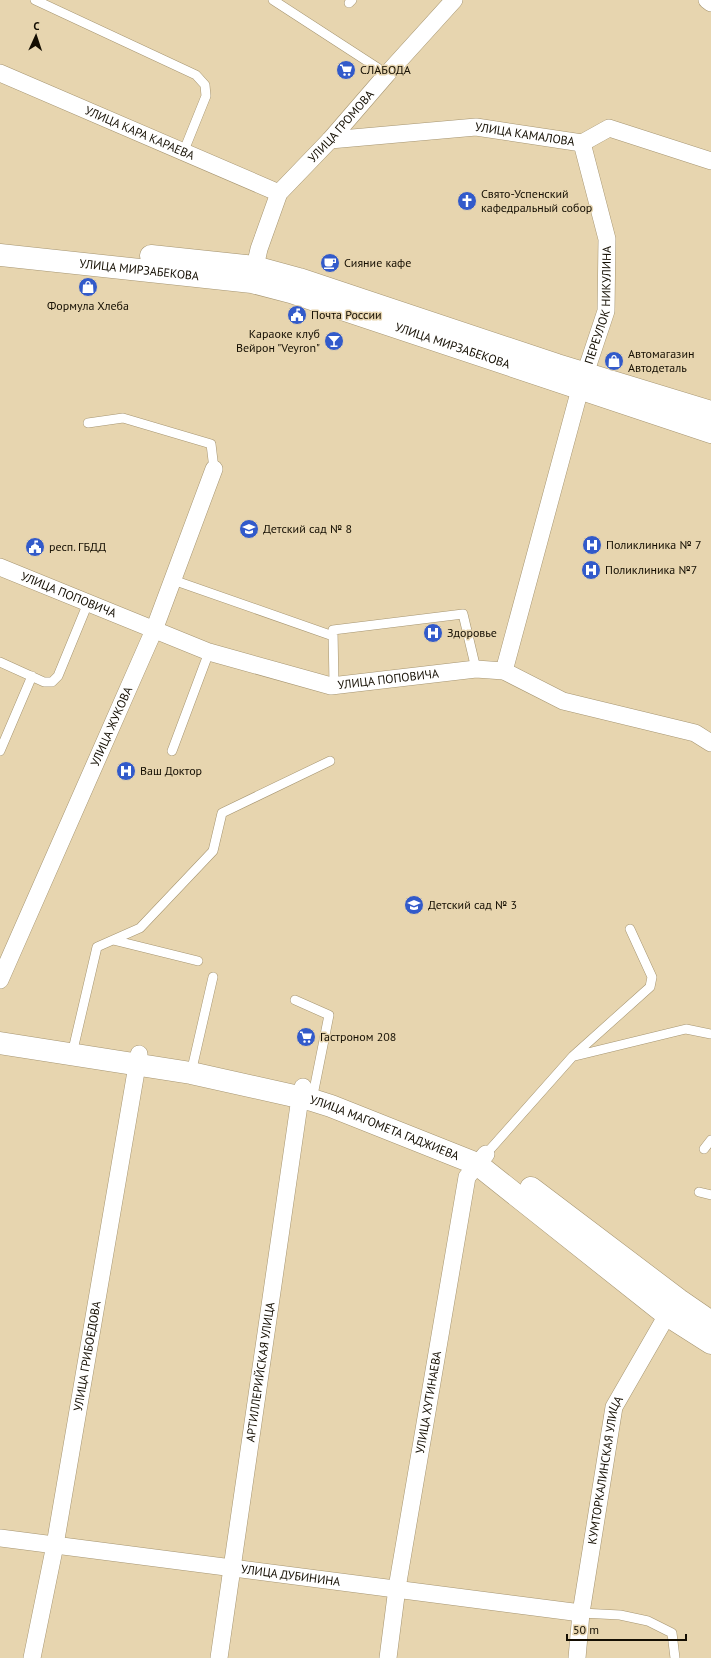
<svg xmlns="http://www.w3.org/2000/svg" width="711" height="1658" font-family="'PT Sans',sans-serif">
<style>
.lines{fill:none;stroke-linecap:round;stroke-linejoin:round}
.service-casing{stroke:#a69571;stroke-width:10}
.minor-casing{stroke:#a69571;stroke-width:18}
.secondary-casing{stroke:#a69571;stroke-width:23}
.primary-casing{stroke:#a69571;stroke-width:23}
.service{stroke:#fff;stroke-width:9}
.minor{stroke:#fff;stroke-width:17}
.secondary{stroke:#fff;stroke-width:22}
.primary{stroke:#fff;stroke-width:22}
.labels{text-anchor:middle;stroke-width:3;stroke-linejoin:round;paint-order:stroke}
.poi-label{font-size:12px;fill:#140e02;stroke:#e7d5af;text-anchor:start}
.street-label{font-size:12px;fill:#140e02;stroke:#e7d5af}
</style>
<rect width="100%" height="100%" fill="#e7d5af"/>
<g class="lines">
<defs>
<path id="service" d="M35,0L196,75L205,85L206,96L183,153
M273,0L387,74
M349,3L352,0
M88,423L123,418L211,444L214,469
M173,580L333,636
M0,662L44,682H52L58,676L88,603
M334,685L333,630L463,614L476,669
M0,751L32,676
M172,751L209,652
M113,940L198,961
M295,1000L329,1015L312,1100
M72,1054L97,947L140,928L213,851L222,813L330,761
M575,1056L686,1029L711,1034
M191,1073L213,977
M704,1149L711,1140
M486,1154L573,1056L650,987L652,977L630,929
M699,1192L711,1195
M581,1613L620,1615L648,1621L672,1633L675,1658"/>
<g id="minor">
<path d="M707,0L711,3"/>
<path id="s1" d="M0,73L279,193"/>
<path id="s2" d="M330,140L476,127L582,143L609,128L711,161"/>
<path id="s3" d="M255,267L259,249L279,193L330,140L387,74L454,0"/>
<path id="s4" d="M0,567L209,652L331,686L476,669L504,671L563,701L695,733L711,743"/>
<path id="s5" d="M504,671L580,389L606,311L607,239L582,143"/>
<path id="s6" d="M0,980L154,630L214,469"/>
<path id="s7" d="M0,1538L581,1613"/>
<path id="s8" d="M32,1658L55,1545L139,1054"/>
<path id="s9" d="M219,1658L300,1098L303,1087"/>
<path id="s10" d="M388,1658L397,1588L467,1177L486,1154"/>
<path id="s11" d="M577,1658L581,1613L614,1407L667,1315L674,1306"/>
</g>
<g id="secondary">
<path id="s12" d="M0,1043L191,1073L312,1100L331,1106L477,1164L667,1315L711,1343"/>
<path d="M531,1188L679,1300L711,1322"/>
</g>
<g id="primary">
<path id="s13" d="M0,255L252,282L291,292L711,432"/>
<path d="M151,256L255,267L299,279L557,365L711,412"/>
</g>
</defs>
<!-- service casing -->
<use href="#service" class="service-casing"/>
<!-- minor casing -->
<use href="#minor" class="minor-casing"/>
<!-- secondary casing -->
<use href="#secondary" class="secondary-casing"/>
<!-- primary casing -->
<use href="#primary" class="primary-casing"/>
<!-- service -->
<use href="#service" class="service"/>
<!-- minor -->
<use href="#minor" class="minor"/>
<!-- secondary -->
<use href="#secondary" class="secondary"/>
<!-- primary -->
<use href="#primary" class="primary"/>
</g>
<!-- icons -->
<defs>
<symbol id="supermarket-disc" viewBox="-11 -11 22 22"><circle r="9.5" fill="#325aca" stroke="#e7d5af"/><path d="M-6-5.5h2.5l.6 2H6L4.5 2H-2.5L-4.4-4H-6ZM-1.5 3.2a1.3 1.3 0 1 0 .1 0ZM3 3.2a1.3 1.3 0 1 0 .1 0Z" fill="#fff"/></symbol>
<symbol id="church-disc" viewBox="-11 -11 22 22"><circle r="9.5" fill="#325aca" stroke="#e7d5af"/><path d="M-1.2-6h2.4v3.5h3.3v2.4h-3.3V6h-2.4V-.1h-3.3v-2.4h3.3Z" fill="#fff"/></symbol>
<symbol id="cafe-disc" viewBox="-11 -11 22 22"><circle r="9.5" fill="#325aca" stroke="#e7d5af"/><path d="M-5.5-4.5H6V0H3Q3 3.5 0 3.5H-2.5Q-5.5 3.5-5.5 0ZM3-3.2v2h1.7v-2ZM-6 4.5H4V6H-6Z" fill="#fff"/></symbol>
<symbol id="shop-disc" viewBox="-11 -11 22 22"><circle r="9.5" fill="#325aca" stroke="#e7d5af"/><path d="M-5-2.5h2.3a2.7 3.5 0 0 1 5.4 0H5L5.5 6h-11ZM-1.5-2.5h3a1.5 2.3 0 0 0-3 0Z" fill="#fff"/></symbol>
<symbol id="civic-disc" viewBox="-11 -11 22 22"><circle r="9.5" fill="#325aca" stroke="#e7d5af"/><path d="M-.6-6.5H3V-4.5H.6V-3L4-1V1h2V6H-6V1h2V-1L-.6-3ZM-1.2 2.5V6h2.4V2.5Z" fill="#fff"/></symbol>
<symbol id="bar-disc" viewBox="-11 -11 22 22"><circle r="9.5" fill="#325aca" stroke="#e7d5af"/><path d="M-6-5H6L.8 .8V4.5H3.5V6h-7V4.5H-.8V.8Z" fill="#fff"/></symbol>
<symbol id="school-disc" viewBox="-11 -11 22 22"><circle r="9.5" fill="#325aca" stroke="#e7d5af"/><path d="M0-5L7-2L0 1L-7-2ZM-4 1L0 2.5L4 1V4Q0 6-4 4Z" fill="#fff"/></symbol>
<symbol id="hospital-disc" viewBox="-11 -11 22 22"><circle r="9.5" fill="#325aca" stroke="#e7d5af"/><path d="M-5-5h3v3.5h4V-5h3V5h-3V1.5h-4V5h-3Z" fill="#fff"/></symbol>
</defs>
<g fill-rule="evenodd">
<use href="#supermarket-disc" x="335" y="59" width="22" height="22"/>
<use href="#church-disc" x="456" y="190" width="22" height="22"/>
<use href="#cafe-disc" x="319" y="252" width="22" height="22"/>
<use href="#shop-disc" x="77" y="276" width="22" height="22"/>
<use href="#civic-disc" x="286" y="304" width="22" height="22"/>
<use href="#bar-disc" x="323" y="330" width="22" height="22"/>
<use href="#shop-disc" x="603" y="350" width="22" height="22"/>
<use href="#school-disc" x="238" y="518" width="22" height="22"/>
<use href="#hospital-disc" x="581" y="534" width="22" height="22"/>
<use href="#civic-disc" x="24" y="536" width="22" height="22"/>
<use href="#hospital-disc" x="580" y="559" width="22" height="22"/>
<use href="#hospital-disc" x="422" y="622" width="22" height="22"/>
<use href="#hospital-disc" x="115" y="760" width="22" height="22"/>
<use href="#school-disc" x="403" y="894" width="22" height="22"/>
<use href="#supermarket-disc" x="295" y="1026" width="22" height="22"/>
</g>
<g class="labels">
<!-- poi labels -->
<g class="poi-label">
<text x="360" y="74">СЛАБОДА</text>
<text x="481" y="198">Свято-Успенский<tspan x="481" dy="14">кафедральный собор</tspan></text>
<text x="344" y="267">Сияние кафе</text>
<text x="88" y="310" text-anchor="middle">Формула Хлеба</text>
<text x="311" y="319">Почта России</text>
<text x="320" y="338" text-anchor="end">Караоке клуб<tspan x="320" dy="14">Вейрон "Veyron"</tspan></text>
<text x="628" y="358">Автомагазин<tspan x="628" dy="14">Автодеталь</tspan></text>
<text x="263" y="533">Детский сад № 8</text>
<text x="606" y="549">Поликлиника № 7</text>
<text x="49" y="551">респ. ГБДД</text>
<text x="605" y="574">Поликлиника №7</text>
<text x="447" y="637">Здоровье</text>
<text x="140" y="775">Ваш Доктор</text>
<text x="428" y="909">Детский сад № 3</text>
<text x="320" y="1041">Гастроном 208</text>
</g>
<!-- street labels -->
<g class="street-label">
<text dy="4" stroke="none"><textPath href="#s3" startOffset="169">УЛИЦА ГРОМОВА</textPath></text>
<text dy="4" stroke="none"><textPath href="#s1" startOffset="152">УЛИЦА КАРА КАРАЕВА</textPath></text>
<text dy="4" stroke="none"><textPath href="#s2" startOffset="196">УЛИЦА КАМАЛОВА</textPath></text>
<text dy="4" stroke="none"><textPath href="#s13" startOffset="140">УЛИЦА МИРЗАБЕКОВА</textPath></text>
<text dy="4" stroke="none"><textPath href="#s5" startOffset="379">ПЕРЕУЛОК НИКУЛИНА</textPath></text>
<text dy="4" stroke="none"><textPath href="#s13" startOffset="464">УЛИЦА МИРЗАБЕКОВА</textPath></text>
<text dy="4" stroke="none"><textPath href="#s4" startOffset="74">УЛИЦА ПОПОВИЧА</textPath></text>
<text dy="4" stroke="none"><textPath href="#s4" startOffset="410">УЛИЦА ПОПОВИЧА</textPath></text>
<text dy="4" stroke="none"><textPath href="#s6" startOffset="277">УЛИЦА ЖУКОВА</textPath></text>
<text dy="4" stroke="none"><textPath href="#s12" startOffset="395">УЛИЦА МАГОМЕТА ГАДЖИЕВА</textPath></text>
<text dy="4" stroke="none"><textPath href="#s8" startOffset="307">УЛИЦА ГРИБОЕДОВА</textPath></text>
<text dy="4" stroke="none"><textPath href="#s9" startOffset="289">АРТИЛЛЕРИЙСКАЯ УЛИЦА</textPath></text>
<text dy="4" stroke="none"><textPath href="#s10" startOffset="259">УЛИЦА ХУТИНАЕВА</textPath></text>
<text dy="4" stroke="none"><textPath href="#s11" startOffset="190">КУМТОРКАЛИНСКАЯ УЛИЦА</textPath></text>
<text dy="4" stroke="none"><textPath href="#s7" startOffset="293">УЛИЦА ДУБИНИНА</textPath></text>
</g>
</g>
<!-- north arrow -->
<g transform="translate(36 36) rotate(3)" stroke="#e7d5af" stroke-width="3" paint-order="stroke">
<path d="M0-3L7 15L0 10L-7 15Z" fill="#140e02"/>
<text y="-6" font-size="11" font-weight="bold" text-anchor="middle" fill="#140e02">С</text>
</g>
<!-- scale -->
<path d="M567 1634v6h119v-6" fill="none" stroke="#140e02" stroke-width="2"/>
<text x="573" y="1634" font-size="12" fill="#140e02" stroke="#e7d5af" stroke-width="3" paint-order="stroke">50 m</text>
</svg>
